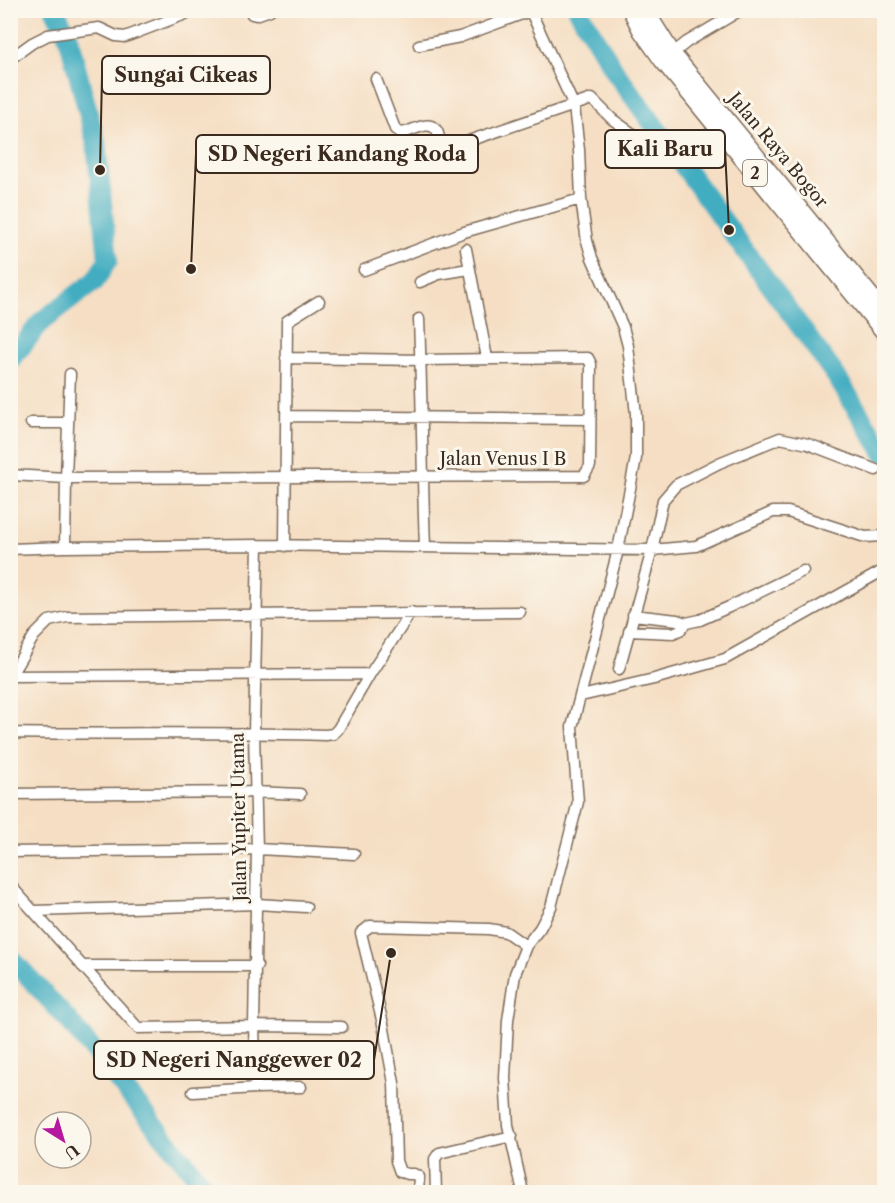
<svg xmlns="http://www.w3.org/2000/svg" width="895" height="1203" font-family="'Libre Caslon Text',serif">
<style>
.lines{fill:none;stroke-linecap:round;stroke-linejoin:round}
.river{stroke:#42adc1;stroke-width:20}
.minor-casing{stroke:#7c6958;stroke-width:13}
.highway-casing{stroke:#7c6958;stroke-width:19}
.minor{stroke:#fff;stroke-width:10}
.highway{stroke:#fff;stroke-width:16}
.labels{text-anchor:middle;stroke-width:6;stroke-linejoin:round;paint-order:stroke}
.shield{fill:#fbf7ec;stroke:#75685c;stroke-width:1.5}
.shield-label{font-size:16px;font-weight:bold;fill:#3b2a1e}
.street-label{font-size:18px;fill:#3b2a1e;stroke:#fbf7ec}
.leader{fill:none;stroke:#3b2a1e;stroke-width:2}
.callout-dot{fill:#3b2a1e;stroke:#fbf7ec;stroke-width:2}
.callout{fill:#fbf7ec;stroke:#3b2a1e;stroke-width:2}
.callout-label{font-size:20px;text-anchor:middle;font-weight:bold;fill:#3b2a1e}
</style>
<rect width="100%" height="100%" fill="#fbf7ec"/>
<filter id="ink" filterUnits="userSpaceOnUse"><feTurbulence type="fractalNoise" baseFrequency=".0167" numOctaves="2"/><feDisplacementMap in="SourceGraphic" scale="12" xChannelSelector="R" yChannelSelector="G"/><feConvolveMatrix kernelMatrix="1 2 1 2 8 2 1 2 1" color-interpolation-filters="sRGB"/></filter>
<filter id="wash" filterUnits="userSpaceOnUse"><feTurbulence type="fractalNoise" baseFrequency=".008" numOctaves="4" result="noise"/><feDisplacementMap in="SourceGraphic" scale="24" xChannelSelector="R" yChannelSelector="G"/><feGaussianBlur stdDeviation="1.35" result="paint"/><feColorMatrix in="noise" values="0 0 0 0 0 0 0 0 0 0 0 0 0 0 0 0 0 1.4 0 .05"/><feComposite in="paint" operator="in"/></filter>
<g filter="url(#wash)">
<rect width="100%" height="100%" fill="#f5dec3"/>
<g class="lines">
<!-- river -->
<path class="river" d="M578,10L616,73L836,376L884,453
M10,361L42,321L95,281L108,260L96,143L68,36L55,10
M10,957L69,1021L200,1181L205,1192"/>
</g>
</g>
<g filter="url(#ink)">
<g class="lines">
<defs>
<path id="minor" d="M250,10L252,14L256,15L270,10
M419,45L460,37L530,11
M668,57L687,42L741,10
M10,59L32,43L48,35L99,28L116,36L125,37L196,10
M376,79L395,129L399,133C410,134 429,117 437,131C440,137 439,144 445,149L592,99L612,119L636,136
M466,249L487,358
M364,270L464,232L581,199
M420,282L439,274L469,269
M419,319C422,394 422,470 425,546
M286,416L589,419
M31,423H68
M10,475L66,478L584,476L590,466L591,364L588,358L422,360L286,358
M285,546L287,321L319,301
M65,547L66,478L70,374
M10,549L65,547L258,545L652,550L696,546L773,512H788L865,537L884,536
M633,615L677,620L686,623
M629,631L673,633L680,630L686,623L700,620L729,607L803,571
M619,669L652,550L663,500L676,485L719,463L780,438L808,444L876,470
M11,675L34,636L49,621L67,617L520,612
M10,676L370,674
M581,696L654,679L725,659L884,570
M10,733C116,735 221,731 326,735L333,734L338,729L370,674L411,612
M10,794L255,792L300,794
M10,852L257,849L354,854
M10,885L138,1028L254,1026L342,1027
M34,911L257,904L306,907
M82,966H257
M256,1088L254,1026L257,849L254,732L258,545
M193,1092L256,1088L301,1087
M418,1192L419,1177L414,1174H408L400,1172L396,1161L394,1083L383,1024L361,933L370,926L489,929L506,932L526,946
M436,1192L435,1159L439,1153L512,1136
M523,1192L508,1125L505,1078L508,1020L515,974L526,946L540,928L551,907L578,802L572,727L618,550L636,458V414L628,346L623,327L592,258L587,241L581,199L579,150L574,106L530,10"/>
<path id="highway" d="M631,10L641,30L663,61L884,332
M645,10L672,53L884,312"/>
</defs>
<!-- minor casing -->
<use href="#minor" class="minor-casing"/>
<!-- highway casing -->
<use href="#highway" class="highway-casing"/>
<!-- minor -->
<use href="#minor" class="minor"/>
<!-- highway -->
<use href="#highway" class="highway"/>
</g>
</g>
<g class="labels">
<!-- shield labels -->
<rect class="shield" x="743" y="160" width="24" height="26" rx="4.5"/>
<g class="shield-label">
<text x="755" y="179">2</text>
</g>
<!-- street labels -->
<g class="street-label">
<text transform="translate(778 150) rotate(50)" y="6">Jalan Raya Bogor</text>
<text x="503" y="465">Jalan Venus I B</text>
<text transform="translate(239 817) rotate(-91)" y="6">Jalan Yupiter Utama</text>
</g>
</g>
<!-- callouts -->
<path class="leader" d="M100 170L102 75M729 230L725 149M191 269L196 154M391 953L374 1060"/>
<g class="callout-dot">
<circle cx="100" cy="170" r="6"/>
<circle cx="729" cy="230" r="6"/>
<circle cx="191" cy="269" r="6"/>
<circle cx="391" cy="953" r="6"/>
</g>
<g class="callout">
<rect x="102" y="56" width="168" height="38" rx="6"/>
<rect x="605" y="130" width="120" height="38" rx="6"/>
<rect x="196" y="135" width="282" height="38" rx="6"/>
<rect x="94" y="1041" width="280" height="38" rx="6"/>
</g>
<g class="callout-label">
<text x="186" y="82">Sungai Cikeas</text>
<text x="665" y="156">Kali Baru</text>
<text x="337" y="161">SD Negeri Kandang Roda</text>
<text x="234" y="1067">SD Negeri Nanggewer 02</text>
</g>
<!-- margin -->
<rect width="895" height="1203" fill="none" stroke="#fbf7ec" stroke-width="36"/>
<!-- north arrow -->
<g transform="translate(63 1140) rotate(143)"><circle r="28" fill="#fbf7ec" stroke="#aea59a" stroke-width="1.5"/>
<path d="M0-4.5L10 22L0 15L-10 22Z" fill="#b5179e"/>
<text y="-9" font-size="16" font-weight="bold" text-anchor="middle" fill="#3b2a1e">U</text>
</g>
</svg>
